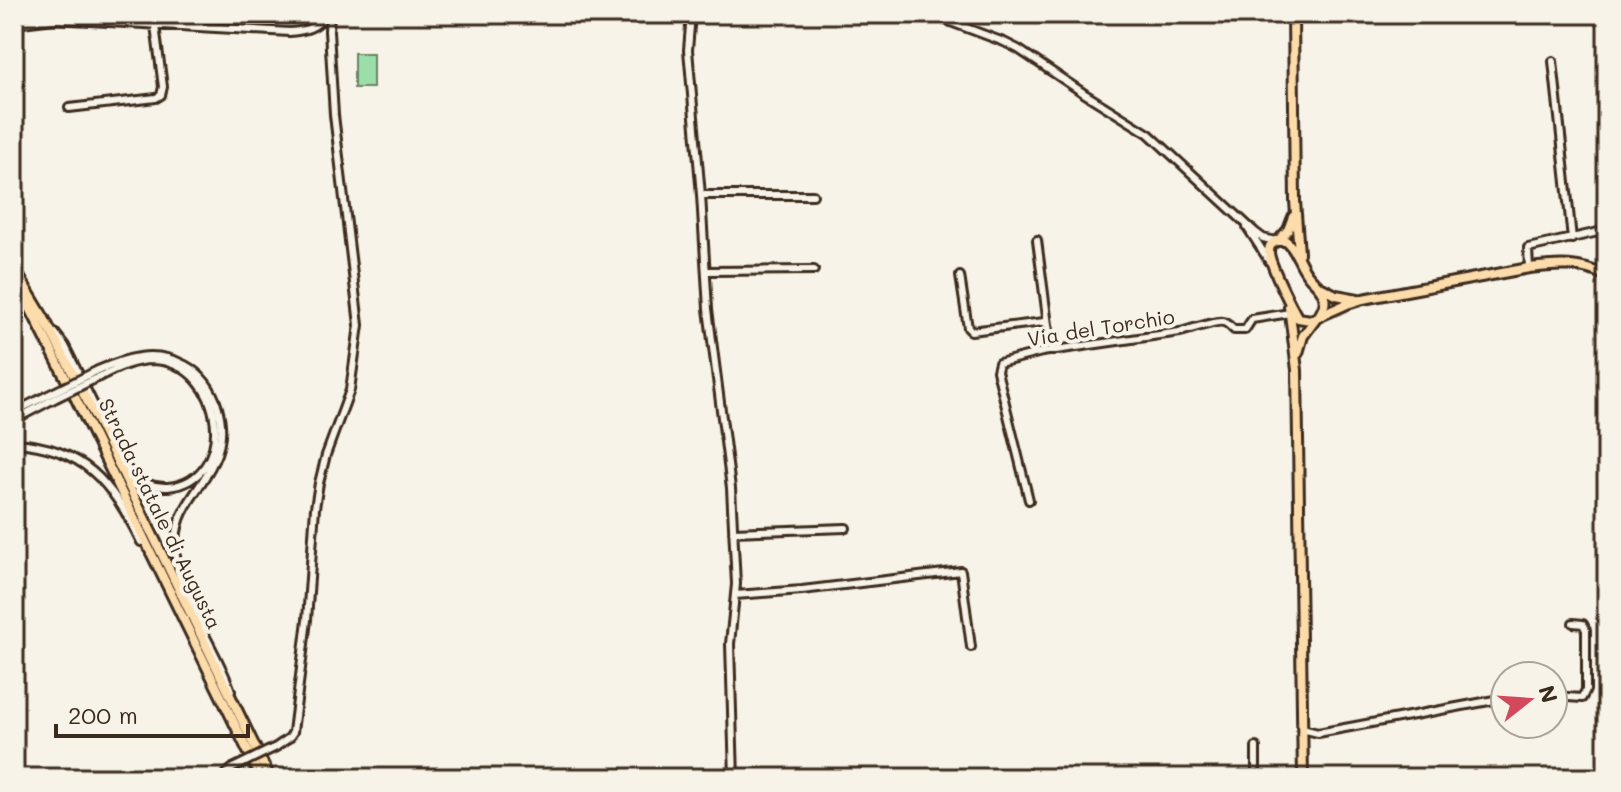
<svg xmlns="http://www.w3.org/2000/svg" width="1621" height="792" font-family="Mali,sans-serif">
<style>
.green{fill:#9cdea9;stroke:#6c8464;stroke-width:2}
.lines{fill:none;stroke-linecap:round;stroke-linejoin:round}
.minor-casing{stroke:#3b2a1e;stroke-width:12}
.major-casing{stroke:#3b2a1e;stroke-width:14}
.minor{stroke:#f7f3e8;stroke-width:6}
.major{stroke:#fddcac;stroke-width:8}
.minor-bridge-casing{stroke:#3b2a1e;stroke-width:12;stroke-linecap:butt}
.minor-bridge{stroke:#f7f3e8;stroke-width:6}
.labels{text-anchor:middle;stroke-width:8;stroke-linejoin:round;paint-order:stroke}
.street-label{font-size:20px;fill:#3b2a1e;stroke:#f7f3e8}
</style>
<rect width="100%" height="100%" fill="#f7f3e8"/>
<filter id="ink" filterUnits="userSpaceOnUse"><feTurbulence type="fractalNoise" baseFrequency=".0125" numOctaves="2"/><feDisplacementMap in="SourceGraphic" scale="16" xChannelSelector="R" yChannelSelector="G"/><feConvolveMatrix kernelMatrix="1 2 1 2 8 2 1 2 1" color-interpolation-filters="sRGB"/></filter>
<g filter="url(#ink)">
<!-- green -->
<path class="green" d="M354,53H373V88H354Z"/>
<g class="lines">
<defs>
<path id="minor" d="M691,14L688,50L701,195L708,309L731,488L736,584L730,644L734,778
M929,14L1004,42L1018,49L1085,94L1149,134L1255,232L1263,238L1276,241
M14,24L54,19L290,32C305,31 317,28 326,14
M1553,61L1572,239
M69,108L156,98L161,95L163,87L155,25
M701,195H813
M1247,227L1269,261
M1037,240L1048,325
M1529,268L1528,248L1607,230
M707,271L814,270
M960,276L968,328L971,331L1044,322L1048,325L1053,351
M14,319L17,353L14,366
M55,333L65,346C79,374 92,402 106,429C113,443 119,460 130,472C139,482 154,488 168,487C239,480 226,363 153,360C134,360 117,368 101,376
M98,370C127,357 155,349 185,365C218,383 230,428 214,461C196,499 173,508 176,556C179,599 217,649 231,691
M14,412L54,392
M14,420L56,398
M14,443C84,447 112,483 141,542
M1029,500L997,371L999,363L1042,352L1180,332C1188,330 1218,320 1223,322C1226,322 1232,328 1234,330H1245L1252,319L1290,313
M733,532L846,528
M735,595L802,590L961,571L971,647
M1553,696L1582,698L1586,690V630L1583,624L1573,623
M1302,729L1318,733L1505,698
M276,747L289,738L293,732L307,620L315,508L319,483L326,455L350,390L359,325L334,115L329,31L330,14
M221,778L233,768
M1256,778V747"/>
<path id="major" d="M1293,14L1295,201L1299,253
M1279,240L1288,230L1293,217
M14,268L44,318L100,426L270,778
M14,282L31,310L75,397L261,778
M1322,288L1336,295L1358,299
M1289,306L1297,370L1303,778
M1319,316C1323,309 1326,304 1324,297C1322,287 1314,283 1308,275C1299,264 1297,250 1286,241H1276C1271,245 1269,245 1269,252C1269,262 1289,302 1295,313L1298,318L1311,320L1347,304L1363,299L1529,268C1560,264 1578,263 1607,276
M1298,353L1303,336L1315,320"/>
</defs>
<!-- minor casing -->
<use href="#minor" class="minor-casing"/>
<!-- major casing -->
<use href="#major" class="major-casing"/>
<!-- minor -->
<use href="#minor" class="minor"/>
<!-- major -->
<use href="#major" class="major"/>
<defs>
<path id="minor-bridge" d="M54,392L98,370
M56,398L101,376
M233,768L276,747"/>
</defs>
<!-- minor-bridge casing -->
<use href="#minor-bridge" class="minor-bridge-casing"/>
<!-- minor-bridge -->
<use href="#minor-bridge" class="minor-bridge"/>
</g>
</g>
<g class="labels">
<!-- street labels -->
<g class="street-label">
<text transform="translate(1101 328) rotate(-9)" y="7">Via del Torchio</text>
<text transform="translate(160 514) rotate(64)" y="7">Strada statale di Augusta</text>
</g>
</g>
<!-- margin -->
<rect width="1621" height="792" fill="none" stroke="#f7f3e8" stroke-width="48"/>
<rect x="24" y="24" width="1573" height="744" fill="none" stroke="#3b2a1e" stroke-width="3" filter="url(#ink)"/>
<!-- north arrow -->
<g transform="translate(1529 700) rotate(73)"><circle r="38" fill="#f7f3e8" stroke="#aca397" stroke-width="2"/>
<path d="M0-6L14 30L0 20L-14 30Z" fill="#d1495b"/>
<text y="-12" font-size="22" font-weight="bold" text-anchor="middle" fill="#3b2a1e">N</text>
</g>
<!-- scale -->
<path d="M56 724v12h192v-12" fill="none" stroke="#3b2a1e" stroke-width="4"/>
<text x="68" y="724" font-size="24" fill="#3b2a1e" stroke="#f7f3e8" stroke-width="6" paint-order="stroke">200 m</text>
</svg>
